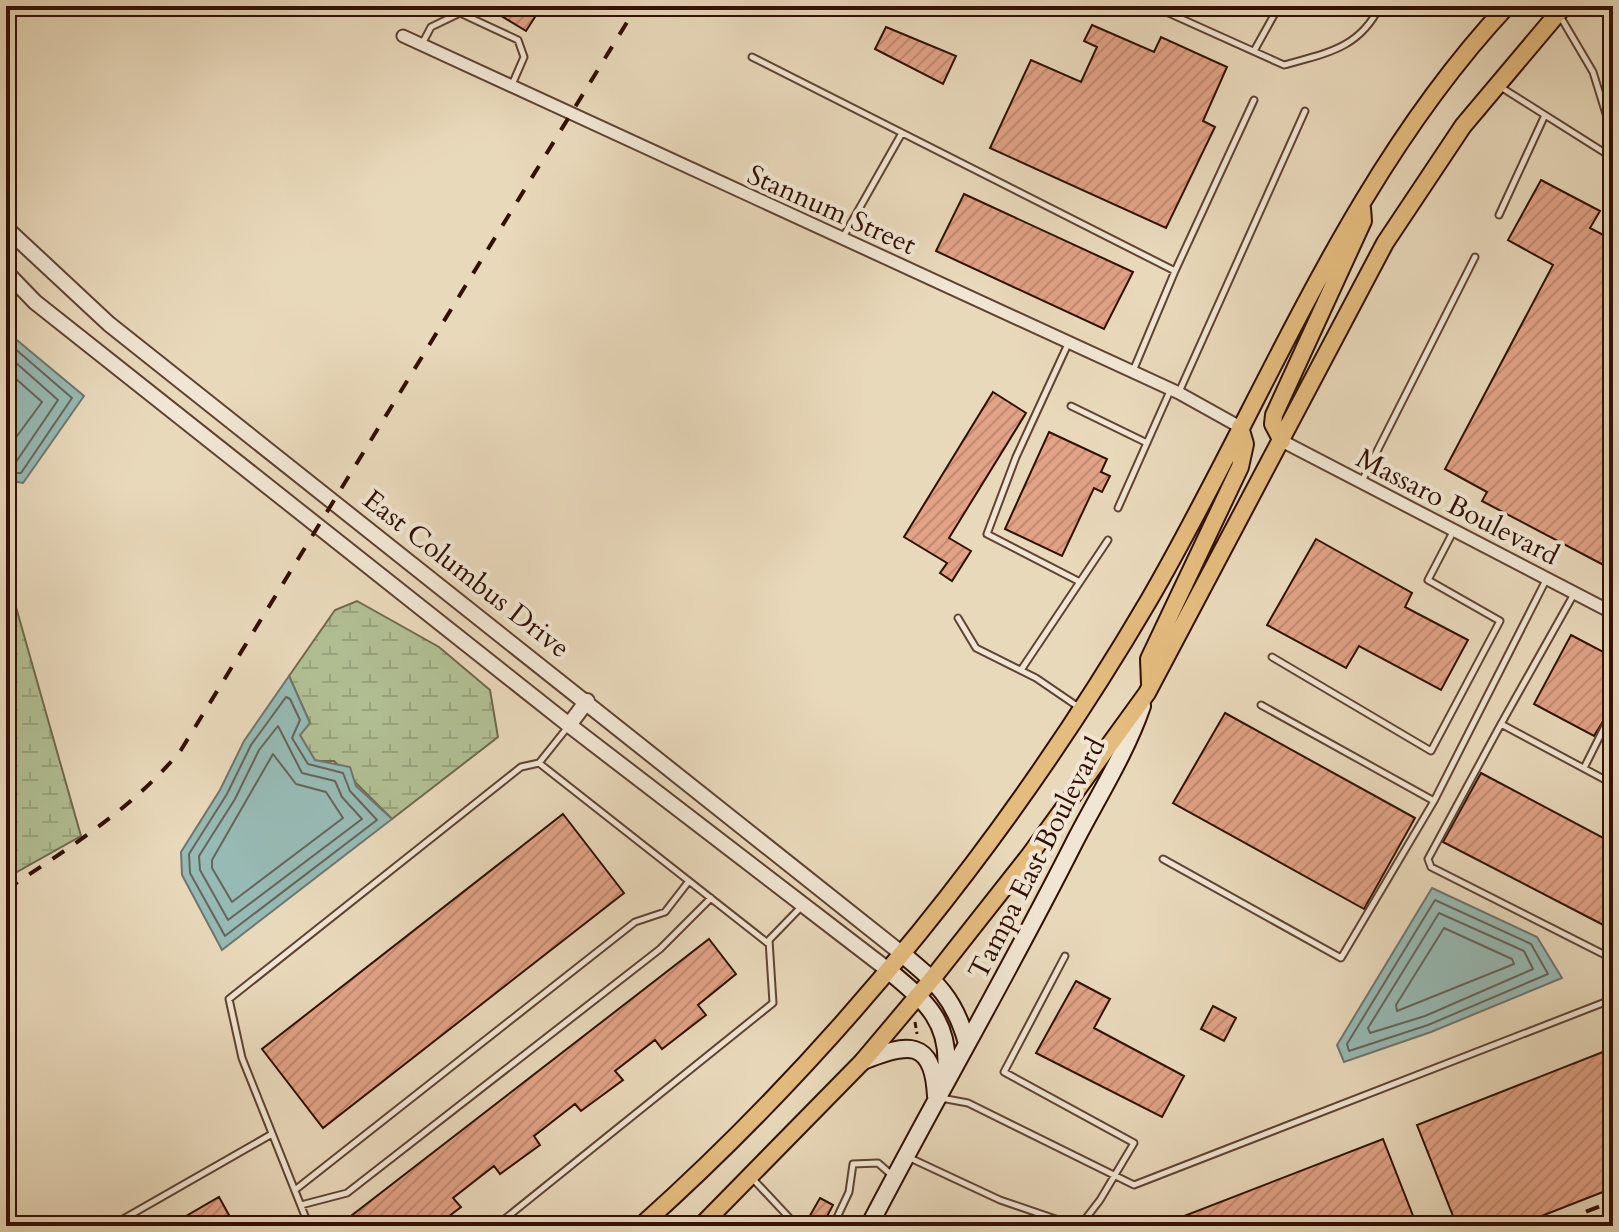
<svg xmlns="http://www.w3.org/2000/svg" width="1619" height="1232" font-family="Cardo,serif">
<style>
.wetland{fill:url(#wetland-marsh);stroke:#71684c;stroke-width:2}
.water{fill:#97bab4;stroke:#6e766e;stroke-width:2}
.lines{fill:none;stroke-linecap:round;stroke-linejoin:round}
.shore{stroke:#64655c;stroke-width:2}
.building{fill:url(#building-hatch);stroke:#311004;stroke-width:2}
.service-casing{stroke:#5f4232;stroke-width:9}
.minor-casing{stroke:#5f4232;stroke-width:15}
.tertiary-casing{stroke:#5f4232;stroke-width:18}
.secondary-casing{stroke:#311004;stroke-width:20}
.primary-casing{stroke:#311004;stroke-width:20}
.path{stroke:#311004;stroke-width:3;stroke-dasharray:6 4;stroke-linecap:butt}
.service{stroke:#f1e6d3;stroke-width:5}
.minor{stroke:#f1e6d3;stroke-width:11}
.tertiary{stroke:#f1e6d3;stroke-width:14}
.secondary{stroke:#f1e6d3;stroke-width:16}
.primary{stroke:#e4bc7e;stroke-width:16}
.rail{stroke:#311004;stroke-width:4;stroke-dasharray:14 14;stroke-linecap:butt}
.labels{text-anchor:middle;stroke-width:8;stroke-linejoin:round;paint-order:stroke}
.street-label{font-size:28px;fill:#311004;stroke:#f1e6d3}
</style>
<defs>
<pattern id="wetland-marsh" width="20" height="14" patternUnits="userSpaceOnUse" patternTransform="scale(2)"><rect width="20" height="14" fill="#b1c094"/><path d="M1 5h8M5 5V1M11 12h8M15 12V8" fill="none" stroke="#99a47e"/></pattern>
<pattern id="building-hatch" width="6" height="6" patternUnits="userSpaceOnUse" patternTransform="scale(2)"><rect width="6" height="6" fill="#e1a285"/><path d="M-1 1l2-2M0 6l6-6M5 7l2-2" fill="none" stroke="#c28a71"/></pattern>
</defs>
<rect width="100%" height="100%" fill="#e9d9bb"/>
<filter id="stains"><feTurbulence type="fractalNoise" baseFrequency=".0025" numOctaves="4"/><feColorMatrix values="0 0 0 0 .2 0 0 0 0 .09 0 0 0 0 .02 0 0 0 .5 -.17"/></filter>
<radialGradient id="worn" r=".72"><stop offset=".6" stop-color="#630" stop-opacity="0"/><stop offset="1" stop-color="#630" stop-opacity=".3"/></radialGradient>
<!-- wetland -->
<path class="wetland" d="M6,572L81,836L6,878Z
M357,601L439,647L490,690L498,737L392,819L334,761H315L299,734L310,723L289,676L335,610Z"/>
<!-- water -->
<path class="water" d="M6,331L84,396L23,483L6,480Z
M289,676L310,723L300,735L315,760L350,767L356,786L392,819L222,950L182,875L181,852L220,790L244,741Z
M1432,888L1537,937L1562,978L1431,1032L1344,1062L1337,1045Z"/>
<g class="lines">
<!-- shore -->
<path class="shore" d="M6,341L72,398L21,473H6
M6,354L58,400L16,462L6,463
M6,370L42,402L6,451
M286,697L290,699L300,720L292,738L308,764L343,773L350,791L377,820L225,936L190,873L189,854L227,794L251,745Z
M278,726L302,773L335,781L342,797L362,819L228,920L200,870L199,856L235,799L259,750Z
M273,754L296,784L326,792L343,818L232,902L212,868V860Z
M1435,900L1531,944L1548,974L1428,1025L1349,1051L1347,1044Z
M1439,913L1524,951L1533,969L1425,1016L1370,1033L1368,1028Z
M1444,928L1512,959L1514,964L1397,1011L1396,1005Z"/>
</g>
<!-- building -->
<path class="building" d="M485,6H542L526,31Z
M1092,25L1154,52L1161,37L1227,67L1203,121L1215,127L1166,228L990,148L1031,60L1081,82L1097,47L1084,41Z
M886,27L956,56L943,84L875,49Z
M1541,180L1600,211L1590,228L1613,240V570L1482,501L1487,492L1445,469L1553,265L1508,240Z
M964,194L1133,272L1104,329L936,251Z
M993,392L1026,413L949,538L971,551L952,581L940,573L947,563L904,537Z
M1049,432L1107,459L1101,472L1110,476L1102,492L1094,488L1062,556L1005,529Z
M1316,539L1412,593L1405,607L1468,640L1441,690L1359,646L1346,668L1267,625Z
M1571,635L1613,657V705L1594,736L1534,704Z
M1225,713L1415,818L1364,909L1173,803Z
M1481,773L1613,843V930L1443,842Z
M563,814L624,893L323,1128L262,1049Z
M709,939L736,974L698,1005L706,1015L662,1049L655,1040L615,1071L623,1080L581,1111L575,1104L534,1136L540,1145L500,1174L494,1166L453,1198L461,1207L436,1226H338Z
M1076,981L1110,999L1094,1028L1184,1076L1162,1117L1036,1053Z
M1213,1006L1236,1018L1224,1041L1201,1029Z
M1613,1048V1188L1516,1226H1457L1417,1125Z
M1383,1139L1417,1226H1161V1225Z
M219,1197L235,1226H169Z
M820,1198L833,1205L822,1226H804Z"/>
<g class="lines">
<defs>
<path id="service" d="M1153,6L1284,65C1326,53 1359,49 1380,6
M1560,16L1593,72L1606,114L1613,122
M422,44L431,27L460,13L518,40L524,57L511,87
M1254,51L1279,6
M752,57L1175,271
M1499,86L1613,158
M1499,215L1545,115
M842,239L902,133
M1068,344L1016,457L987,534L1080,582
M1133,371L1175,271L1254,100
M1179,392L1305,111
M1071,406L1147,443
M1361,483L1475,257
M1118,508L1170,391
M1574,594L1501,724L1613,784
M958,618L976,648L1036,678L1080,708
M1272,657L1431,751L1500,621L1428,580L1453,532
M1021,670L1108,540
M1261,705L1434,801L1546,580
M1501,724L1428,859L1431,867L1613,959
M567,728L539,763L769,944
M1584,768L1613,710
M1163,859L1341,958L1434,801
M1065,956L1004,1072L1134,1143L1100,1200L1080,1226
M941,1098L968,1103L1134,1185L1613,999
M910,1158L1000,1200L1076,1226
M752,1178L797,1226
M295,1190L635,922L665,912L689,881
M301,1205L347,1193L660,949L711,898
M111,1226L272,1134
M309,1226L242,1058L229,999L521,767L539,763
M496,1226L773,1003L769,940L803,905
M833,1226L849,1192L853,1164L878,1163L894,1177"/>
<path id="minor" d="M403,36L1179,393L1240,427
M1282,441L1613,613"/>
<path id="tertiary" d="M6,228L109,324L901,953
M6,272L35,302L569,725L888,970
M569,725L587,701"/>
<path id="secondary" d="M901,953C937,983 954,997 967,1043
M888,970C925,1001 951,1021 946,1073
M863,1061C907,1043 933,1038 936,1096
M869,1226C936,1097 1009,972 1074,843C1097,798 1126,753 1142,706"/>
<path id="primary" d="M1282,441L1273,424L1274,415L1363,221L1362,208
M1150,684L1149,659L1240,467L1245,444L1240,427
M641,1226C841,1047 1013,832 1149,600C1265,400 1347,177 1507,6
M701,1226L863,1061L932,979L1029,856L1147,693L1385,243L1463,126L1564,6"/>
</defs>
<!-- service casing -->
<use href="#service" class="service-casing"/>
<!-- minor casing -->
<use href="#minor" class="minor-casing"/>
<!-- tertiary casing -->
<use href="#tertiary" class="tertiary-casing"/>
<!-- secondary casing -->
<use href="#secondary" class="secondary-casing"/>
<!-- primary casing -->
<use href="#primary" class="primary-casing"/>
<!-- path -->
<path class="path" d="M915,1022L917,1034"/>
<!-- service -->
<use href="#service" class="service"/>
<!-- minor -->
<use href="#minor" class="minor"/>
<!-- tertiary -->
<use href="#tertiary" class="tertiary"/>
<!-- secondary -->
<use href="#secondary" class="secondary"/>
<!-- primary -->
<use href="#primary" class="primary"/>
<!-- rail -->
<path class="rail" d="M6,890C68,848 133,809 181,750L637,6
M1560,1222L1613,1201
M1600,1226L1613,1221"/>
</g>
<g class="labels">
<!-- street labels -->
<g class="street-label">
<text transform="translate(832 209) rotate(24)" y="10">Stannum Street</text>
<text transform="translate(1458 506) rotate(27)" y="10">Massaro Boulevard</text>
<text transform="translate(467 573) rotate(38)" y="10">East Columbus Drive</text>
<text transform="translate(1036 858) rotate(-63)" y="10">Tampa East Boulevard</text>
</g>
</g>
<!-- margin -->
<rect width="1619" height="1232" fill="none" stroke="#e9d9bb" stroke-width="32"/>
<rect x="8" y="8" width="1603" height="1216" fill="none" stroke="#311004" stroke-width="4"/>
<rect x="16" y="16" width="1587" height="1200" fill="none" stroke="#311004" stroke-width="2"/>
<rect width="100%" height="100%" filter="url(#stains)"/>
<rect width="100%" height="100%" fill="url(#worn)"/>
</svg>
